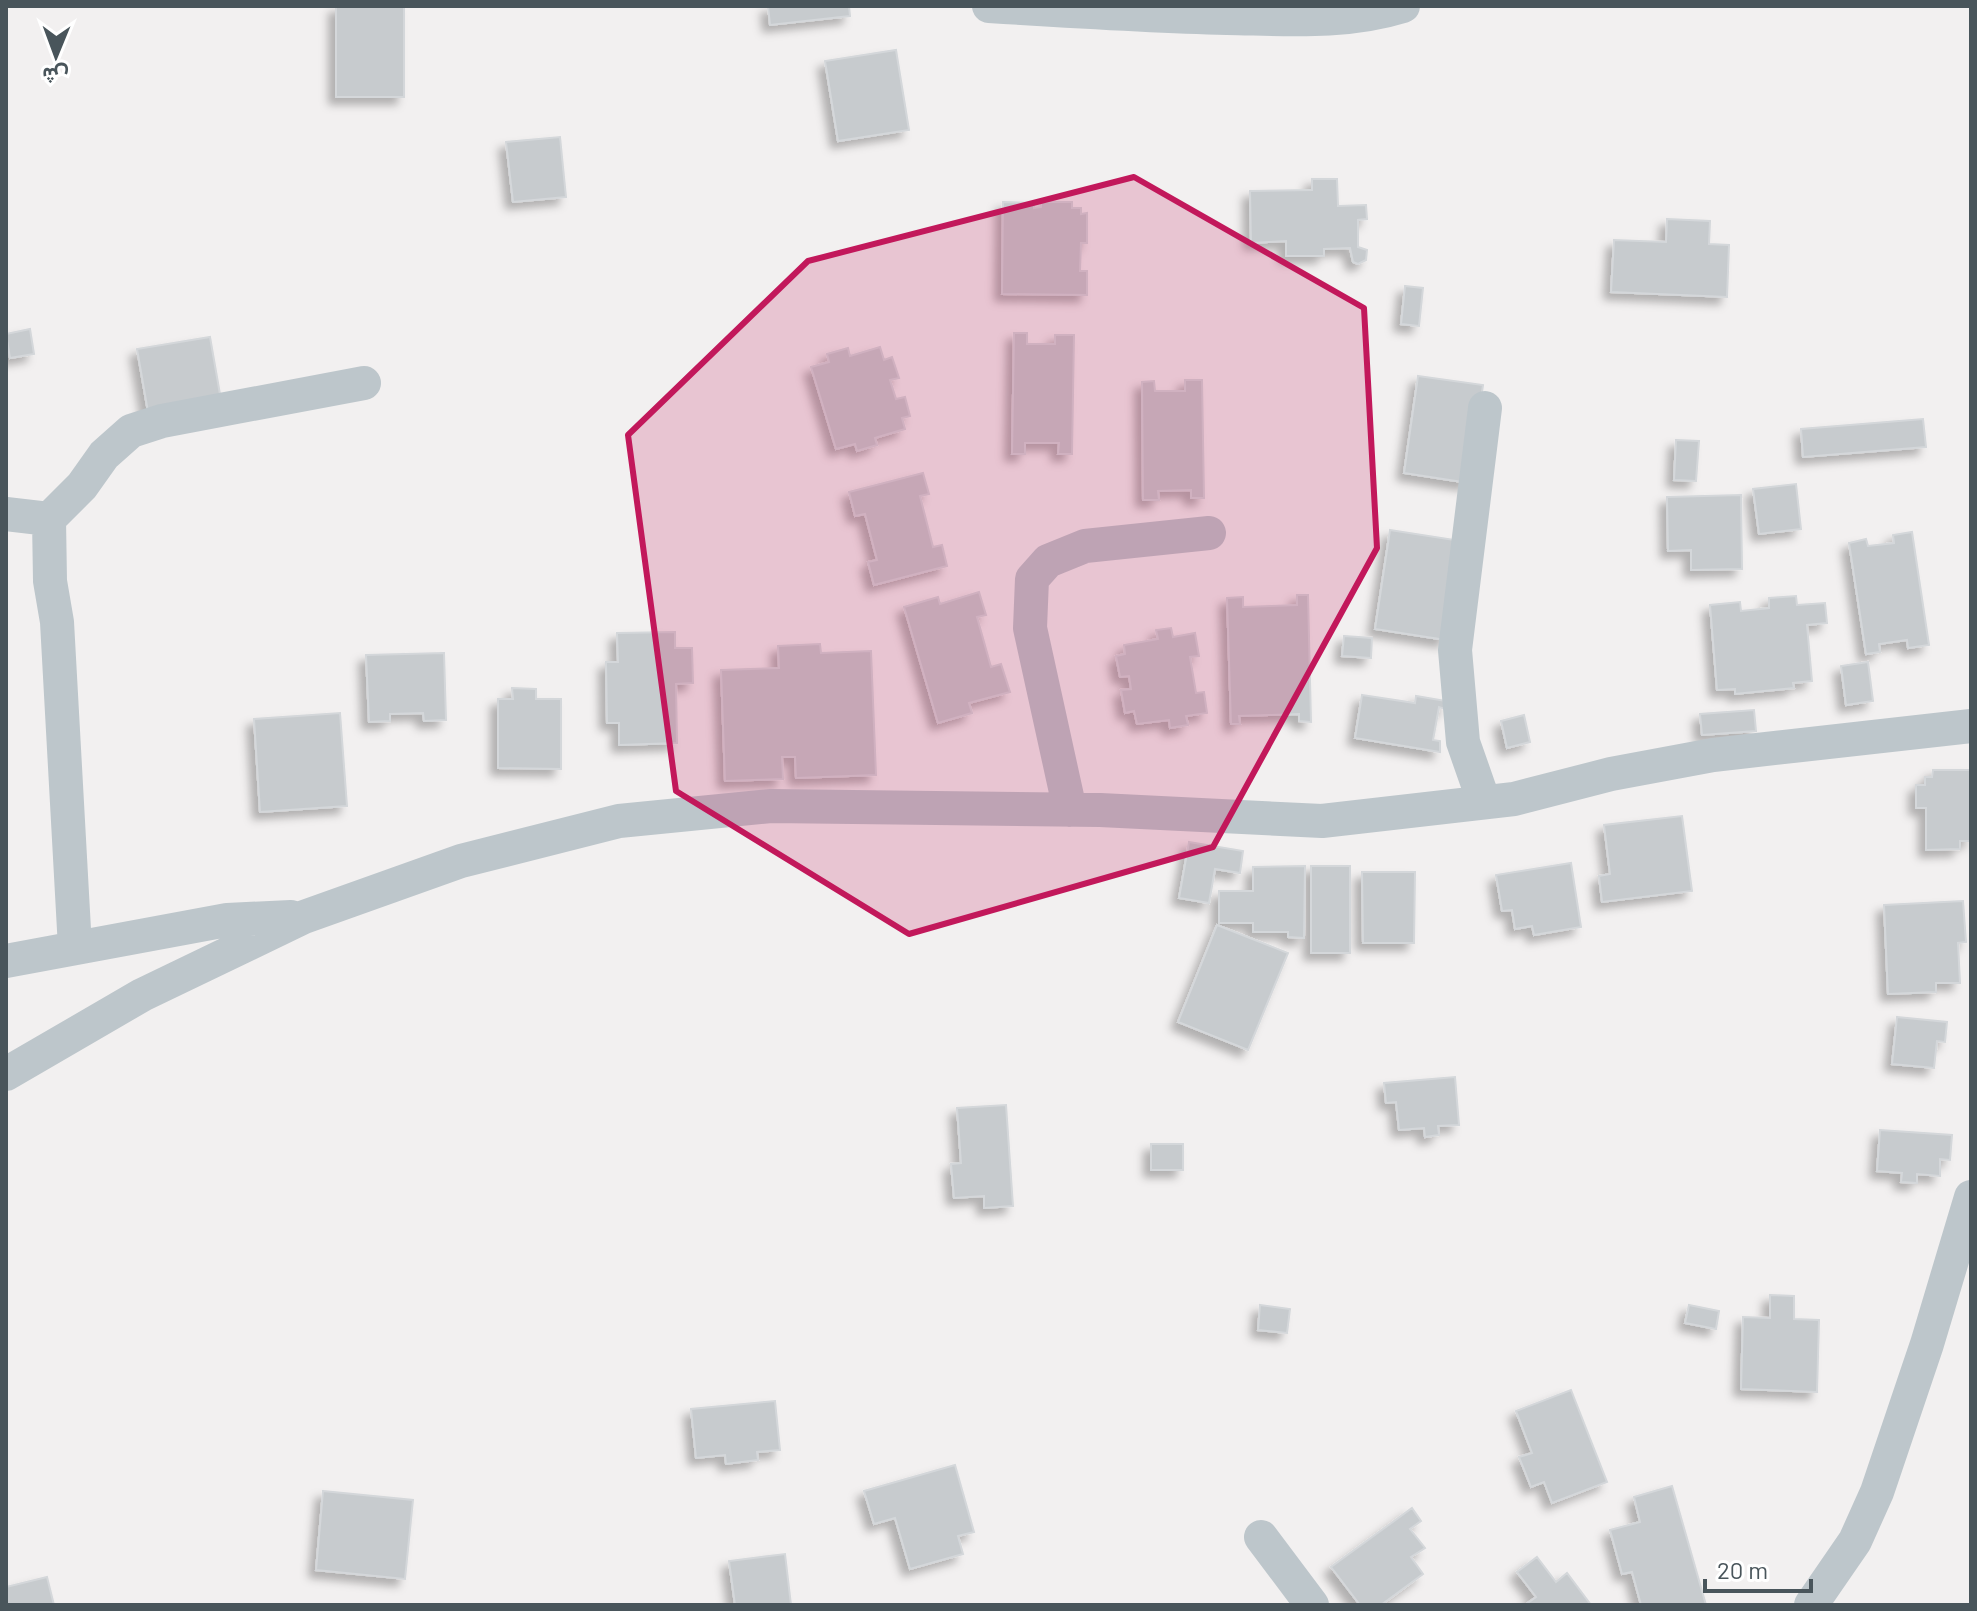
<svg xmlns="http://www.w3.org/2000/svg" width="1977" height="1611" font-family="Barlow,Vazirmatn,sans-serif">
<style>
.building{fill:#c7cbce;stroke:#d4d7da;stroke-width:2;filter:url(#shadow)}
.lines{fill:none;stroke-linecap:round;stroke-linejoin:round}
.street{stroke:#bdc6cb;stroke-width:34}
.marked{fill:#c2185b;fill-opacity:0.2;stroke:#c2185b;stroke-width:6;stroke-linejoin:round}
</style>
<defs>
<filter id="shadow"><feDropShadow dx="-7" dy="7" stdDeviation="4" flood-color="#0004"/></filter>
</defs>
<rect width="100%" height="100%" fill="#f2f0f0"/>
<!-- building -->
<path class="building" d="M336,6H404V97H336Z
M768,6H849L850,16L770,25Z
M896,50L909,130L838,141L825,61Z
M560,137L566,197L513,202L506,142Z
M1312,179H1337L1338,206L1366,205L1367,219L1358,220V247L1367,250L1366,260L1358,264L1353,262L1350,248L1324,249V256H1286V241L1251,243L1250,191L1312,190Z
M1003,202L1034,203V208L1041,207V202H1072V208H1081V214L1087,213V243H1081L1080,271H1087V295L1002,294Z
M1667,219L1710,221L1709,244L1729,245L1727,297L1611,292L1614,240L1666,242Z
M1405,286L1423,288L1419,326L1401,324Z
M30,329L34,354L10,358L6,334Z
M1014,333H1027V344H1055V335H1074L1072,454H1058L1059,443H1025V454H1012Z
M210,337L221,400L148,412L137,349Z
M880,347L884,360L892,357L899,378L890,380L896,399L905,397L910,416L902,418L905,429L875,438L877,445L857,451L855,444L836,449L811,367L829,362L827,354L848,348L850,356Z
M1418,376L1483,385L1469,483L1404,473Z
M1185,380H1202L1204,498H1191V490L1158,491L1159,500H1143L1142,382L1154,381L1155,391H1185Z
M1923,419L1926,447L1803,457L1801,429Z
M1676,440L1699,441L1696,481L1674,480Z
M923,473L929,494L920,496L933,547L942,545L947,566L874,585L868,562L877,560L865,514L855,516L849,492Z
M1796,484L1801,529L1759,534L1753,489Z
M1741,495L1742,569L1691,570V550L1668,551L1667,497Z
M1390,530L1461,541L1446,640L1375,629Z
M1912,532L1929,645L1908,648L1907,640L1879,644L1880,652L1866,654L1849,543L1866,539L1868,546L1894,543L1893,535Z
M979,592L986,615L977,617L991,667L1001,664L1010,692L969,703L972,713L938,723L904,607L938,597L940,604Z
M1297,595H1308L1311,722L1299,721V714L1239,716L1240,724H1231L1227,598L1243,597V607L1297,605Z
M1796,596L1797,605L1825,603L1827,623L1807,625L1812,681L1793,683L1794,688L1735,694V689L1717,690L1710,605L1740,602L1741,611L1769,608V598Z
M1171,628L1173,637L1195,633L1199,656L1190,657L1196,693L1204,692L1207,713L1186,716L1188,725L1170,728L1169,720L1137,724L1134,711L1125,713L1121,690L1131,689L1129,676L1120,677L1116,656L1125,654L1124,645L1158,639L1156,630Z
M675,632V648H692L693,683L676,684L677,743L619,745V723H607L606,662H618L617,633Z
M1344,636L1372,638L1371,658L1342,656Z
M820,644L821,653L871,651L876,775L796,778L795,757H782L783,779L725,781L721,670L779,668L778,646Z
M444,653L446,720L424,721L423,713L390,714V721L369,722L366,655Z
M1868,662L1873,701L1846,705L1841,666Z
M512,688L536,689V699H561V769L498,768V699H513Z
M1362,695L1415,703L1416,696L1446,701L1445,709L1439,707L1433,740L1440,741V752L1355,738Z
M1754,710L1756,731L1702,735L1700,714Z
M340,713L347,806L260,812L254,719Z
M1524,715L1530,742L1507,748L1501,721Z
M1933,770H1971V841H1960V849L1926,850V808H1916V785H1925V777H1932Z
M1682,816L1692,891L1602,902L1599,876L1610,874L1604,825Z
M1189,842L1243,851L1240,873L1215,869L1209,903L1179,898Z
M1571,863L1581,927L1534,935L1532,926L1515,929L1512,910L1502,911L1496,875Z
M1305,866L1304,938L1288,937V932H1253V923H1219V891H1253V867Z
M1311,866H1350V953H1311Z
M1362,872H1415L1414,943H1363Z
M1963,901L1966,942L1958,943L1960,983H1936V992L1888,994L1884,905Z
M1217,925L1288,953L1248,1050L1178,1022Z
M1897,1017L1947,1022L1945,1042L1937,1041L1934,1068L1892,1064Z
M1455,1077L1459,1125L1438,1126L1439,1135L1425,1137L1424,1128L1399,1130L1396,1102L1386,1103L1384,1083Z
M1006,1105L1013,1206L984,1208V1196L954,1198L951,1164L961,1163L957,1108Z
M1880,1130L1952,1135L1950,1160L1940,1159V1176L1917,1174V1183L1901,1182L1902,1173L1877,1171Z
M1151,1144H1183V1170H1151Z
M1770,1295L1794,1296V1319L1819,1320L1817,1392L1741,1389L1743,1317L1770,1318Z
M1260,1305L1290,1309L1287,1333L1258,1330Z
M1689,1305L1719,1311L1716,1329L1685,1323Z
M1571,1390L1607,1482L1552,1503L1544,1482L1531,1487L1519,1457L1532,1453L1516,1411Z
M775,1401L780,1450L757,1452L758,1460L726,1464L725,1455L696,1458L691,1409Z
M955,1465L974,1532L958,1536L963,1554L910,1569L895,1518L874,1524L864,1491Z
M1672,1486L1706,1605H1641L1632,1572L1622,1574L1610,1530L1640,1522L1634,1497Z
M323,1491L413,1500L405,1579L316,1570Z
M1412,1508L1421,1521L1410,1529L1425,1548L1411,1557L1423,1574L1381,1605H1360L1331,1567Z
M785,1554L791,1605H735L729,1561Z
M1537,1557L1556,1582L1567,1573L1591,1605H1525L1536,1597L1517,1572Z
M47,1577L54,1605H6V1587Z"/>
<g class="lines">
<!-- street -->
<path class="street" d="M989,6C1068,11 1148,16 1227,18C1287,19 1345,24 1403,6
M6,514L49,519L50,581L57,622L75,948
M49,519L82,486L104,455L131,431L162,421L364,383
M1484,802L1463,742L1455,650L1485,408
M1070,810L1030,628L1032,579L1048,561L1085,546L1209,533
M6,961L227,920L291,917
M6,1074L142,995L304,917L461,861L619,821L771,806L1100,810L1322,821L1514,799L1611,774L1713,755L1971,726
M1261,1537L1312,1605
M1811,1605L1855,1541L1877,1492L1927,1344L1971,1197"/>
</g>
<!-- marked area -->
<path class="marked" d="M1134,177L1364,308L1377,548L1213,847L909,934L676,791L628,435L808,261Z"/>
<!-- border -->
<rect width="1977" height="1611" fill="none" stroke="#49555b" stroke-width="16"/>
<!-- north arrow -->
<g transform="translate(56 56) rotate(181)" stroke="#ffffff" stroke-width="6" paint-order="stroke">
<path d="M0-6L14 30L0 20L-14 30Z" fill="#49555b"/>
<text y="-12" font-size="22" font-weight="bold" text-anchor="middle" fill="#49555b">ش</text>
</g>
<!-- scale -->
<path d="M1705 1579v12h106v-12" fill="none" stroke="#49555b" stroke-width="4"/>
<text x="1717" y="1579" font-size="24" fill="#49555b" stroke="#ffffff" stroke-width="6" paint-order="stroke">20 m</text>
</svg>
